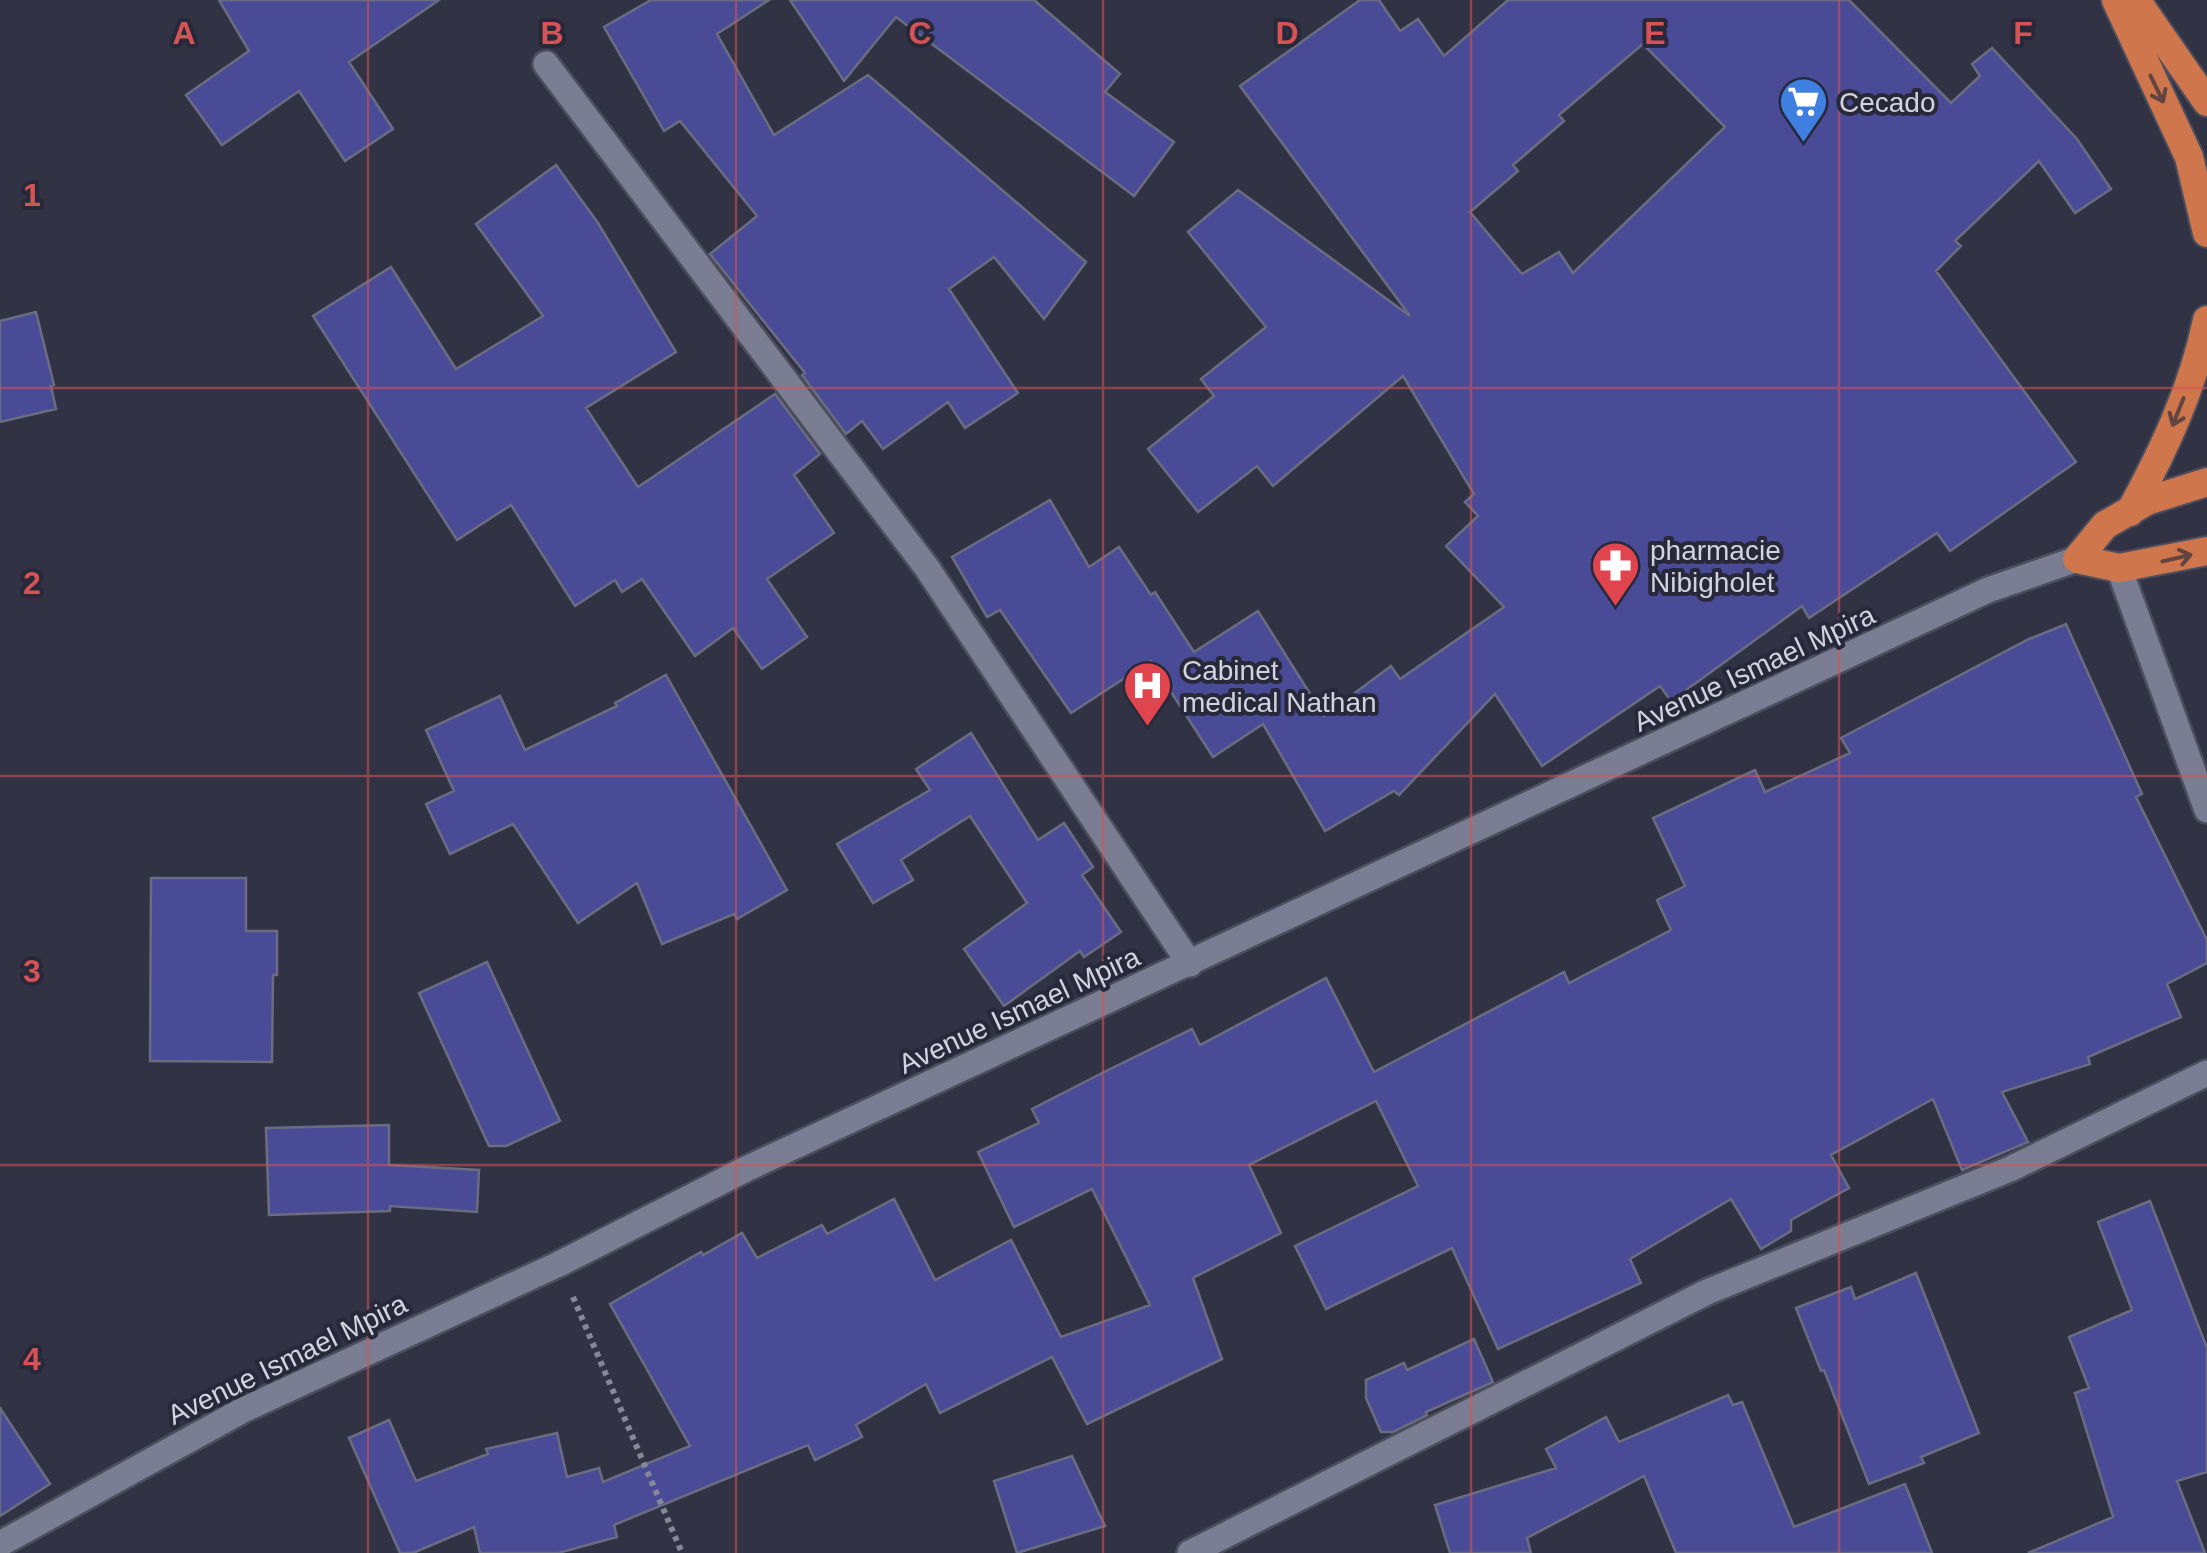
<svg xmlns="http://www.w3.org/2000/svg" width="2207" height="1553" font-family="Helvetica,sans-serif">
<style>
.building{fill:#4a4b97;stroke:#6a6d81;stroke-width:2.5;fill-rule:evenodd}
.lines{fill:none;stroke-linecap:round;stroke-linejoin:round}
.minor-casing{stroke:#4d4e5d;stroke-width:30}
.secondary-casing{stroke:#4d4e5d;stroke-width:30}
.trunk-casing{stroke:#4d4e5d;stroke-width:32}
.path{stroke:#868897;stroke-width:6;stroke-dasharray:5 5;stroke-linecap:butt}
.minor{stroke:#7b7e93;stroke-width:25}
.secondary{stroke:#7b7e93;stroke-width:25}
.trunk{stroke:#cf764c;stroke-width:28}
.oneway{stroke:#624440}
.grid{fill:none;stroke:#d55356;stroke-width:2.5;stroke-opacity:0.55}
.labels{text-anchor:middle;stroke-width:8;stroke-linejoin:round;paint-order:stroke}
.poi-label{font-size:28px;fill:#d2d3df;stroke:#27293a;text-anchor:start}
.street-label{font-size:28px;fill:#d2d3df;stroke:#27293a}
.grid-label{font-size:32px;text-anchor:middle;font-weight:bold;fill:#d55356;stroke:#27293a;stroke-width:8;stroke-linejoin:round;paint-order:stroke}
</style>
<rect width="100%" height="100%" fill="#313345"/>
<!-- building -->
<path class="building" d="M219,0H439L349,62L393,129L345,161L299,91L222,145L186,95L249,51Z
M651,0H769L717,34L774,135L868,75L1086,262L1044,319L994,257L949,289L1018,393L965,428L948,402L883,449L862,421L846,434L802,375L805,373L710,254L757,216L680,121L664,131L604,27Z
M790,0H1034L1120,74L1105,92L1174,142L1134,196L896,17L844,81Z
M1360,0H1379L1400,31L1418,19L1444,56L1508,0H1849L1951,103L1980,76L1972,64L1992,48L2077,139L2111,189L2075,213L2039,161L1955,241L1961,246L1936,271L2076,462L1950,551L1937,533L1809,618L1802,606L1671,701L1660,686L1542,766L1495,694L1399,795L1394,791L1325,831L1263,724L1213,757L1151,661L1071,713L1000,610L987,617L952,557L1050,500L1089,567L1119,547L1151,595L1155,592L1194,652L1258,611L1324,716L1391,666L1400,679L1504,607L1446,546L1478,516L1465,502L1474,494L1403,376L1273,486L1257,466L1198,512L1148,449L1214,396L1201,379L1266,327L1188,232L1238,190L1410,316L1240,86ZM1643,44L1725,127L1573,273L1559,252L1522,274L1470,212L1518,171L1513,165L1564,121L1559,115Z
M556,165L598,223L676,352L586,408L638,487L775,394L820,454L794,475L834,533L767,579L807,637L762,669L733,628L695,656L642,579L622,592L615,580L575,606L511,505L457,540L313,316L391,267L456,369L543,316L476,224Z
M36,312L54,385L51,386L56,409L0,422V321Z
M2066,624L2142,794L2136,797L2207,940V963L2167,984L2181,1017L2088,1057L2090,1064L2002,1092L2028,1142L1962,1170L1933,1099L1831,1155L1849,1188L1791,1220V1231L1761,1249L1731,1199L1630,1259L1641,1283L1498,1349L1452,1248L1326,1309L1295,1246L1418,1186L1376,1101L1249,1165L1281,1233L1193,1278L1222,1359L1087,1424L1052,1357L940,1413L926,1384L856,1425L862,1437L815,1460L808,1445L614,1525L617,1537L558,1553H480L474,1527L413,1553H400L349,1438L389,1420L416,1481L488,1454L486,1449L557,1433L567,1477L599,1468L603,1482L690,1446L610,1304L701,1252L703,1255L742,1233L757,1258L822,1225L827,1234L894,1199L935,1280L1011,1240L1061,1337L1150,1305L1092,1189L1014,1227L978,1152L1039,1123L1032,1109L1106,1071L1192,1029L1200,1045L1326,978L1374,1072L1564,972L1569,983L1671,930L1657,900L1685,886L1653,818L1755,770L1765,792L1850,753L1841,738L2029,639Z
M666,675L787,890L737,919L734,914L662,944L637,883L578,923L513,824L450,854L426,804L454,791L426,730L500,696L525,750L617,706L615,703Z
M971,733L1038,840L1064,823L1093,867L1082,875L1121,932L1084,957L1080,951L1004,1006L964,949L1027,903L970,816L901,860L913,880L873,903L837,844L930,790L916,769Z
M151,878H246V931H277V975H273L272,1062L150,1061Z
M487,962L560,1121L506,1146H489L419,993Z
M389,1125V1165L479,1170L477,1212L390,1206V1211L269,1215L266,1128Z
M2150,1201L2207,1348V1472L2177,1481L2205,1553H2028L2113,1517L2075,1393L2089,1388L2069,1337L2132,1310L2098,1222Z
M1916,1273L1979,1433L1921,1457L1924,1463L1869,1484L1824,1370L1821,1371L1796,1308L1851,1287L1855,1299Z
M1474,1339L1493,1382L1426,1412L1427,1415L1393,1432H1381L1366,1398V1380L1404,1363L1407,1370Z
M1728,1395L1733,1405L1742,1402L1794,1527L1905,1484L1932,1553H1676L1644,1476L1527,1538L1531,1553H1450L1435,1505L1556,1468L1546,1449L1606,1417L1619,1442Z
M0,1408L50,1484L0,1516Z
M1072,1456L1105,1526L1017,1553L994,1481Z"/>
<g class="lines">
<defs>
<path id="minor" d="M546,64L927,568L1190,964
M2119,568L2207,810
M1190,1553L1707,1292L2010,1169L2207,1073"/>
<path id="secondary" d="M0,1544L243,1410L559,1264L746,1169L1988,590L2077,559"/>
<path id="trunk" d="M2116,0L2189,157L2207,233
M2136,0L2207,102
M2207,482L2147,501L2105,525L2077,559L2119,568L2207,551
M2130,512C2164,450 2193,388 2207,320"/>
</defs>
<!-- minor casing -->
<use href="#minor" class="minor-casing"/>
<!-- secondary casing -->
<use href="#secondary" class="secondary-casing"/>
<!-- trunk casing -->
<use href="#trunk" class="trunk-casing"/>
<!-- path -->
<path class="path" d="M573,1297L682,1553"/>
<!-- minor -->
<use href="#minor" class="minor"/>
<!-- secondary -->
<use href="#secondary" class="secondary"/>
<!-- trunk -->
<use href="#trunk" class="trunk"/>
</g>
<!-- one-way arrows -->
<defs><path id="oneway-shaft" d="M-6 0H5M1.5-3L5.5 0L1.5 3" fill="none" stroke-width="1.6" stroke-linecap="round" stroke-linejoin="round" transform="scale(2.5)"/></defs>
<g class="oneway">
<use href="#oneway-shaft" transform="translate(2157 89) rotate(64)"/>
<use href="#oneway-shaft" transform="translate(2178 412) rotate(112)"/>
<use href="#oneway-shaft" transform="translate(2177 558) rotate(-13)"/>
</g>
<!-- grid -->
<path class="grid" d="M368,0V1553M736,0V1553M1103,0V1553M1471,0V1553M1839,0V1553M0,388H2207M0,776H2207M0,1165H2207"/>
<!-- icons -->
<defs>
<symbol id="supermarket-pin" viewBox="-11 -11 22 30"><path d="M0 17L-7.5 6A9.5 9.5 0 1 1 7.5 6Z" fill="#3f7fe0" stroke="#27293a"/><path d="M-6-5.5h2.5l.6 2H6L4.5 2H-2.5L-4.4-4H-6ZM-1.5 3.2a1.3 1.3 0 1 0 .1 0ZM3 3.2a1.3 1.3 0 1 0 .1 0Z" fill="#fff"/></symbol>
<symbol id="pharmacy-pin" viewBox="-11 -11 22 30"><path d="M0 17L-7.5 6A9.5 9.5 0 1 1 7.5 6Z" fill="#e0444e" stroke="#27293a"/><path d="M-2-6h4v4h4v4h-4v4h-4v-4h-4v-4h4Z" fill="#fff"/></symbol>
<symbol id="hospital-pin" viewBox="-11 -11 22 30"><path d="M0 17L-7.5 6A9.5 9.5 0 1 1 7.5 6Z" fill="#e0444e" stroke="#27293a"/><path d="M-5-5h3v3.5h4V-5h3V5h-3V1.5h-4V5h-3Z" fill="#fff"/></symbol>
</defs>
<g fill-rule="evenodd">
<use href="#supermarket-pin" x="1776" y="74" width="55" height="75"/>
<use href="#pharmacy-pin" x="1588" y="538" width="55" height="75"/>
<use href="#hospital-pin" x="1120" y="658" width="55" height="75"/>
</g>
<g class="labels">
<!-- poi labels -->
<g class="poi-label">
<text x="1839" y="112">Cecado</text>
<text x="1650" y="560">pharmacie<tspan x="1650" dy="32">Nibigholet</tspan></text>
<text x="1182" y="680">Cabinet<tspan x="1182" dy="32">medical Nathan</tspan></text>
</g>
<!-- street labels -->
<g class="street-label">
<text transform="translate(1754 668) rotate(-25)" y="10">Avenue Ismael Mpira</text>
<text transform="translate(1019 1010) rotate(-25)" y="10">Avenue Ismael Mpira</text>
<text transform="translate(287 1359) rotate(-26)" y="10">Avenue Ismael Mpira</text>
</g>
</g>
<g class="grid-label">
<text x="184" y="44">A</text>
<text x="552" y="44">B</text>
<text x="920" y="44">C</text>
<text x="1287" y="44">D</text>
<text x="1655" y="44">E</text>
<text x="2023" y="44">F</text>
<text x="32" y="206">1</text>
<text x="32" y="594">2</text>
<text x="32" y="982">3</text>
<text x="32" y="1370">4</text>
</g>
</svg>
